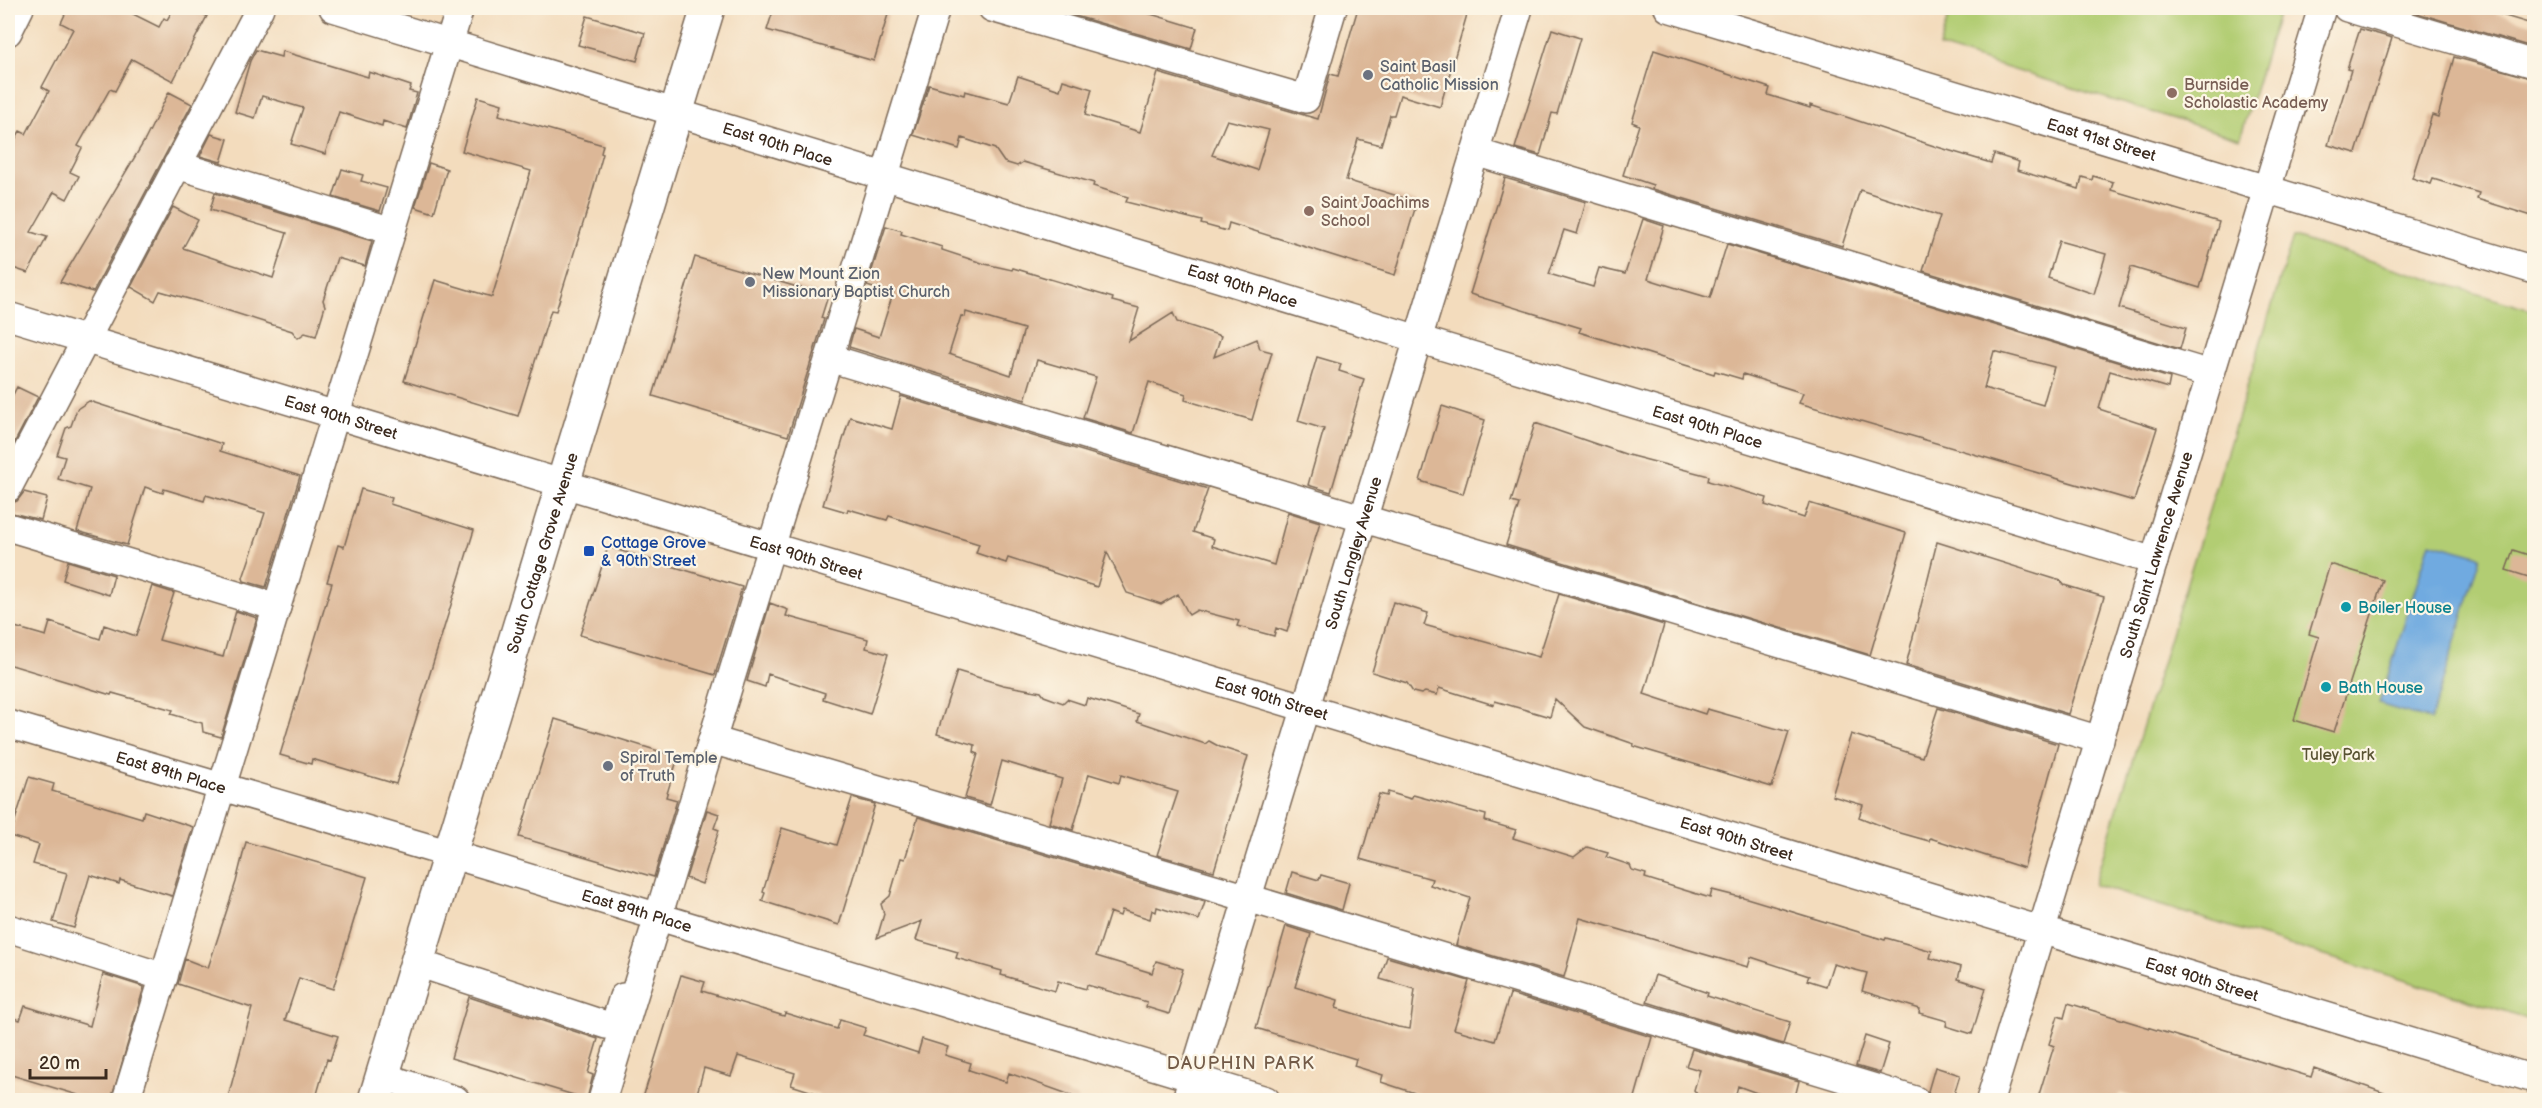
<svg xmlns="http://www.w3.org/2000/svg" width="2542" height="1108" font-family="'Balsamiq Sans',sans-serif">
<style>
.green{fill:#b2cd73;stroke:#767c48;stroke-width:1.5}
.water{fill:#70aae0;stroke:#566a7f;stroke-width:1.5}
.building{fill:#dcb797;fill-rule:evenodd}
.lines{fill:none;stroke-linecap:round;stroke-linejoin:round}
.minor-casing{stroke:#7b6856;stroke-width:30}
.major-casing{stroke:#7b6856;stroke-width:36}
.minor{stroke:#fff;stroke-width:27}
.major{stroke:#fff;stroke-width:33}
.worship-dot{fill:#6b7280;stroke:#fcf5e5;stroke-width:2}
.education-dot{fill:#8d6e63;stroke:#fcf5e5;stroke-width:2}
.transit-dot{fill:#1a4fb4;stroke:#fcf5e5;stroke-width:2}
.culture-dot{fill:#0f9aa8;stroke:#fcf5e5;stroke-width:2}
.labels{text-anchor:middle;stroke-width:4.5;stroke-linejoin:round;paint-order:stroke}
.worship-label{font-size:16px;fill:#5b616d;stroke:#fcf5e5;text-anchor:start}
.education-label{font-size:16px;fill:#785e54;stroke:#fcf5e5;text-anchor:start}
.street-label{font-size:16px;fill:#3b2a1e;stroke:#fcf5e5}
.transit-label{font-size:16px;fill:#164399;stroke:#fcf5e5;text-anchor:start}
.culture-label{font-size:16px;fill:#0d838f;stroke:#fcf5e5;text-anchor:start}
.park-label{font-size:16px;fill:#595333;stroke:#fcf5e5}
.neighbourhood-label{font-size:18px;letter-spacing:1.5px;fill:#735b48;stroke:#fcf5e5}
</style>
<rect width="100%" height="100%" fill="#fcf5e5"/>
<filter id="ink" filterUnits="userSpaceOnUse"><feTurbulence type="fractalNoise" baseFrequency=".0167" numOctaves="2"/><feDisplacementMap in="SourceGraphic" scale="12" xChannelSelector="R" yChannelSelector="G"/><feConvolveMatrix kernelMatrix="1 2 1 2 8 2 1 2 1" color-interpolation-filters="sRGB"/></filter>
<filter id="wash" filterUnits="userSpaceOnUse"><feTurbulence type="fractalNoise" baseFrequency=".008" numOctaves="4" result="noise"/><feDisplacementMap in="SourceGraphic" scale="24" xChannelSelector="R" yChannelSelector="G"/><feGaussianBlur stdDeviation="1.35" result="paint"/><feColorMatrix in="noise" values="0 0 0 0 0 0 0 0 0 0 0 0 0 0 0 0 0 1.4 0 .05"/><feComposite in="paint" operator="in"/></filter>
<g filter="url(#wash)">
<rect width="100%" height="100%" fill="#f3dcbd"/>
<!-- green -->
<path class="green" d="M1951,8H2280L2240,139L1939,47Z
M2293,237L2534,311V1020L2094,885Z"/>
<!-- water -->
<path class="water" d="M2430,542L2481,556L2431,720L2379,704Z"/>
<g id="blocks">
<!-- building -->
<path class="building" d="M68,8H121L159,27L164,18L167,20L174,8H190L207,16L173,81L132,59L115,91L110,89L78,146L82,148L70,172L79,176L67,199L54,192L31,232L47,237L28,273L10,267L8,272V151L20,131L26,134L49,91L42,87L73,29L61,23Z
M774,8H877L889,11L874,61L767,30Z
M1066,8H1131L1197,28L1191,49L1065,13Z
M1358,8H1457L1468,11L1440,107L1400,95L1394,115H1390L1381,145L1358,139L1346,180L1417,202L1395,275L1229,223L1227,231L1201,224L1202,221L1126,202L1128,197L1093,186L1094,183L1023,162L1017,166L1004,162L995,149L962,138L959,149L913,135L929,85L964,95L965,91L1009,103L1018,76L1060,90L1063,80L1092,89L1085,115L1140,132L1158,73L1318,119L1330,74L1338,76ZM1227,120L1269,130L1257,170L1212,155Z
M2400,8H2481L2495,11V13L2535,25V48Z
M587,16L645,33L637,61L578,45Z
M1552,29L1580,38L1557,114L1552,113L1540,155L1515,148Z
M2360,29L2392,38L2356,153L2328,145L2351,70L2347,69Z
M256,50L281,57L282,51L368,77L369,72L411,86L409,91L417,93L407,129L383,121L382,126L339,112L325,154L291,144L303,108L262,96L255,118L235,112L250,61Z
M1654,50L1770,88L1768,95L1810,108V105L1934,146L1991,163L1994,154L2019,162L2017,170L2079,189L2082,177L2092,180L2093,176L2113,182L2111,190L2219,222L2200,288L2131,267L2119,308L2186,328L2180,349L1923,271L1940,216L1860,190L1842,246L1652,189L1653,185L1623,175L1639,125L1632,122ZM2059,241L2106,254L2094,294L2048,278Z
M2454,57L2535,79V217L2477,199L2479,193L2433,179L2431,184L2412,178L2432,115L2438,117Z
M169,92L192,104L93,292L60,282L145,140Z
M478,97L502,104L499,115L603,145L601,153L603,154L590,201L556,311L551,310L518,416L404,381L435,280L492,297L531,171L462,151Z
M211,134L228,139L221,162L200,156Z
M429,163L447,169L434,213L415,207Z
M342,169L363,175L361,181L387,188L380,211L333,197Z
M1505,178L1586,202L1577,234L1564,230L1549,274L1593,287L1599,268L1625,274L1643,219L1664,226L1648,279L1683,290L1710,298L1727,244L2170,378L2168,388L2110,371L2099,409L2157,428L2134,501L1799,403L1803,393L1743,374L1742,379L1715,371L1714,374L1579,332L1581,328L1470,294ZM1994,351L2054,367L2043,405L1984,388Z
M215,193L372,241L365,266L337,258L323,300L325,306L316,336L305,333L298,338L292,331L207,304L160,291L155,301L131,287L173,207L198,220L183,248L273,278L287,233L210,210Z
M886,226L902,231L901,234L942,247V250L985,264L1012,270L1013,268L1113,298L1112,301L1139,308L1129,341L1173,313L1177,322L1221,336L1214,357L1257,339L1260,349L1272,352L1252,420L1185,400L1186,394L1149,382L1133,433L1083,418L1096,377L1037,360L1025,400L849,347L854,329L879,337L893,294L867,286ZM966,312L1024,329L1011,375L949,354L961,316L965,317Z
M695,257L828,296L821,318L824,319L788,436L653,396Z
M1317,357L1341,364L1339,371L1364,379L1331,492L1308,485L1324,429L1298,421Z
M17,387L38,397L8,455V404Z
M901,396L1208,489L1193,532L1214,539L1212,546L1274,565L1288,512L1320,522L1287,632L1276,628L1274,636L1237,626L1239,621L1197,610L1189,615L1178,594L1161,604L1127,593L1107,552L1097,587L1008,558L1006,563L976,553L979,544L889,516L887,520L848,509L847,512L823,505L850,417L892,429Z
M89,401L222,444L220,451L300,476L266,587L244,581L243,578L265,513L206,495L204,501L164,489L163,493L145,487L127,545L77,531L90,489L58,479L65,457L57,455L66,428L71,426L77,409Z
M1442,406L1485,420L1463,494L1420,481Z
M1535,423L1628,455L1709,476L1708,481L1767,498L1765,505L1804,518L1809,503L1906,533L1870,655L1506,545L1519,504L1511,502Z
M361,489L392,498L390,504L474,530L396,784L312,759L311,764L280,755L332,583L327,582L338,545L344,547Z
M24,492L47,498L41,520L8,512V504L17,501Z
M1937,542L2061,581L2064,585L2104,597L2068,714L1906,665Z
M608,547L742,587L715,675L580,635Z
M2513,550L2535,557V579L2506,570Z
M68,561L114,575L109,595L63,580Z
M2330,564L2383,580L2334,732L2294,720L2319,637L2309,634Z
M152,586L174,593L159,640L223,657L236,611L257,618L221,737L203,732L202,723L171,714L173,710L112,693L111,695L8,664V625L46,636L50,622L100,639L104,625L136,636Z
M1559,594L1664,625L1644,694L1705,714L1707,709L1789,732L1772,787L1633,746L1634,744L1585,727L1555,699L1550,717L1495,701L1494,705L1439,688L1437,695L1425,692L1421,694L1413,692L1407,683L1372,672L1393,602L1428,613L1424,625L1539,657Z
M770,603L788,610L786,616L868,639L866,648L888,654L870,714L823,699L825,693L768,674L765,687L747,681Z
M957,671L1003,685L1041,692L1044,696L1063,703L1067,699L1085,705L1087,698L1111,705L1139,714L1137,721L1205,744L1209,741L1220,747L1248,756L1214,871L1157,855L1178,792L1121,775L1119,783L1089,774L1073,830L1049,823L1062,779L1002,761L990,805L965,798L978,754L974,752L975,745L937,734Z
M1938,708L2058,744L2024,868L1930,838L1929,841L1897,832L1859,817L1863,805L1832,796L1851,734L1922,757Z
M555,719L678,757L666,797L677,800L654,877L519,837Z
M29,777L54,784L52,791L142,818L144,811L193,827L172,896L120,880L119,884L90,875L74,928L53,922L67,873L33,864L39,845L10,836Z
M1388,792L1411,799L1413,795L1486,815L1485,821L1516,830L1513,838L1574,857L1587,847L1608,853L1606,857L1630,865L1632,870L1646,874L1645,878L1710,898L1712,890L1740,897V896L1885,940L1886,938L1932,951L1930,958L1961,967L1958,979L1986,988L1972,1034L1946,1026L1947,1021L1919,1013L1920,1009L1862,991L1867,973L1833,964L1826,986L1807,980L1809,976L1751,957L1748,967L1580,918L1564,977L1456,945L1470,898L1430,885L1432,879L1360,859L1379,794L1387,796Z
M852,798L875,804L839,925L762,901L765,893L763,892L782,828L837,845Z
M707,810L719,814L714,828L719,830L702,884L686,878Z
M918,817L1205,902L1199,920L1157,907L1156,912L1152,910L1150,919L1122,910L1120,916L1110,912L1096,956L1152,973L1156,961L1183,969L1169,1014L1146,1007L1147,1002L1087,985L1086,989L1058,981L1055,991L1001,975L1002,971L956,958L958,952L916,940L922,921L877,938L884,914L881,904L890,896L901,858L905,859Z
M246,842L367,877L333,989L299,978L285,1020L338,1036L330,1060L327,1059L315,1101H227L252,1008L178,984L185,959L208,968L236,882Z
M1292,872L1319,880L1321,875L1349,883L1342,910L1286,893Z
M1286,926L1311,934L1295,987L1338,1000L1336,1008L1398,1027L1410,1029L1415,989L1380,979L1387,957L1469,981L1454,1029L1495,1041L1510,994L1652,1037L1634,1101H1439L1381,1082L1383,1075L1354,1066L1356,1059L1256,1028Z
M103,974L144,987L111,1101H98L8,1074V1016L20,1020L25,1006L90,1026Z
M681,975L705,982L702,991L784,1016L785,1013L837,1029L840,1020L866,1028L863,1035L918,1053L922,1039L948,1047L945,1055L971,1063L969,1070L1006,1082L1009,1073L1079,1098L1078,1101H816L819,1094L791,1085L795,1073L738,1056L731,1076L704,1068L695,1101H642Z
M1655,975L1708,993L1707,996L1790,1022L1783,1044L1647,1002Z
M469,997L598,1039L588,1073L593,1075L587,1099L451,1058Z
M2068,1003L2311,1077L2314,1068L2398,1098L2397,1101H2146L2120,1093L2118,1101H2037L2054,1046L2049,1044L2058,1016L2064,1018Z
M1865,1036L1889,1044L1880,1073L1856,1066Z
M1692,1049L1799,1081L1794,1101L1765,1096L1738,1086L1734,1101H1702L1694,1090L1700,1070L1686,1066Z
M1935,1067L1960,1075L1952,1101H1930L1928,1091Z"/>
</g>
</g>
<g filter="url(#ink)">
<use href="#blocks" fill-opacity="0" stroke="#7b6856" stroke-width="1.5"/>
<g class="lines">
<defs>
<g id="minor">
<path id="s1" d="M333,8L1418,339L2154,561"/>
<path d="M992,8L1306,99L1333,8"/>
<path id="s2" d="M1668,8L2534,270"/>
<path d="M2347,8L2534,64"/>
<path d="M8,32L20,8"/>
<path d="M1475,152L2210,374"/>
<path d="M177,165L392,231"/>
<path id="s3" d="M8,316L2534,1079"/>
<path d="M829,358L2100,740"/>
<path d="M8,488L260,8"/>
<path d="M8,527L277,607"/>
<path id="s4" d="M8,724L450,854L1266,1100"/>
<path d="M712,740L1248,898L1915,1100"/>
<path d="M8,928L164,977"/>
<path d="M417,963L606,1025L615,1023L623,997"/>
<path d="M382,1076L456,1100"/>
<path d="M126,1100L460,8"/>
<path d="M602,1100L936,8"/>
<path id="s5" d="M1186,1100L1519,8"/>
<path id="s6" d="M1990,1100L2322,8"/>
</g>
<g id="major">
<path id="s7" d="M375,1100L708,8"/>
</g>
</defs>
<!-- minor casing -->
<use href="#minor" class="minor-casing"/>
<!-- major casing -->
<use href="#major" class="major-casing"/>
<!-- minor -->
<use href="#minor" class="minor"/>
<!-- major -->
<use href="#major" class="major"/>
</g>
</g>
<!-- markers -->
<g class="worship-dot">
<circle cx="1368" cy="75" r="6"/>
<circle cx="750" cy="282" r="6"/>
<circle cx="608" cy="766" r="6"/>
</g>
<g class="education-dot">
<circle cx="2172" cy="93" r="6"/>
<circle cx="1309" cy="211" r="6"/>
</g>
<rect class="transit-dot" x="583" y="545" width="12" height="12" rx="3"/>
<g class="culture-dot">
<circle cx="2346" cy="607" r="6"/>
<circle cx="2326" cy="687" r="6"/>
</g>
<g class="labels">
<!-- worship labels -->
<g class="worship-label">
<text x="1380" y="72">Saint Basil<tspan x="1380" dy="18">Catholic Mission</tspan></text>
<text x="762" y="279">New Mount Zion<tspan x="762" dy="18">Missionary Baptist Church</tspan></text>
<text x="620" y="763">Spiral Temple<tspan x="620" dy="18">of Truth</tspan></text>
</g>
<!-- education labels -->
<g class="education-label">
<text x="2184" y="90">Burnside<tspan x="2184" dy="18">Scholastic Academy</tspan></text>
<text x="1321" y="208">Saint Joachims<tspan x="1321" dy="18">School</tspan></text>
</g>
<!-- street labels -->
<g class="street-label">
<text dy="6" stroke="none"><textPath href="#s2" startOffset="453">East 91st Street</textPath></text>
<text dy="6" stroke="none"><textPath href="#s1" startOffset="465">East 90th Place</textPath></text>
<text dy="6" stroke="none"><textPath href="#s1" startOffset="951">East 90th Place</textPath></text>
<text dy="6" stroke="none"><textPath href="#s3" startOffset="348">East 90th Street</textPath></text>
<text dy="6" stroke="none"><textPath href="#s1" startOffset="1437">East 90th Place</textPath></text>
<text dy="6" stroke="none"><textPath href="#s7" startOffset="572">South Cottage Grove Avenue</textPath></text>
<text dy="6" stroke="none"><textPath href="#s5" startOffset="572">South Langley Avenue</textPath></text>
<text dy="6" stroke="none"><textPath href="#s6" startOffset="570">South Saint Lawrence Avenue</textPath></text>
<text dy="6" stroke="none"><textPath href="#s3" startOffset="834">East 90th Street</textPath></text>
<text dy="6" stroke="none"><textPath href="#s3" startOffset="1320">East 90th Street</textPath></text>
<text dy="6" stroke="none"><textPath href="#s4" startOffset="170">East 89th Place</textPath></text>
<text dy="6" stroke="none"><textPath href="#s3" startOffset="1806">East 90th Street</textPath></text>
<text dy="6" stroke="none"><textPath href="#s4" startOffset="656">East 89th Place</textPath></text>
<text dy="6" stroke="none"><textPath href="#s3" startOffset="2292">East 90th Street</textPath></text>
</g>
<!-- transit labels -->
<g class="transit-label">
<text x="601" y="548">Cottage Grove<tspan x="601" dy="18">&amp; 90th Street</tspan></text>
</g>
<!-- culture labels -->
<g class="culture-label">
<text x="2358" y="613">Boiler House</text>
<text x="2338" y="693">Bath House</text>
</g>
<!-- park labels -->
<g class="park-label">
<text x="2338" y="760">Tuley Park</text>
</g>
<!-- neighbourhood labels -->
<g class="neighbourhood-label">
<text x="1241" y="1069">DAUPHIN PARK</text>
</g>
</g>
<!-- margin -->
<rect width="2542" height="1108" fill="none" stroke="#fcf5e5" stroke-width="30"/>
<!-- scale -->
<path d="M30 1069v9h76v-9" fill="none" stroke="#3b2a1e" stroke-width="3"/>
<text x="39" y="1069" font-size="18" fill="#3b2a1e" stroke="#fcf5e5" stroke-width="4.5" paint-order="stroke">20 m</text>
</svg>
